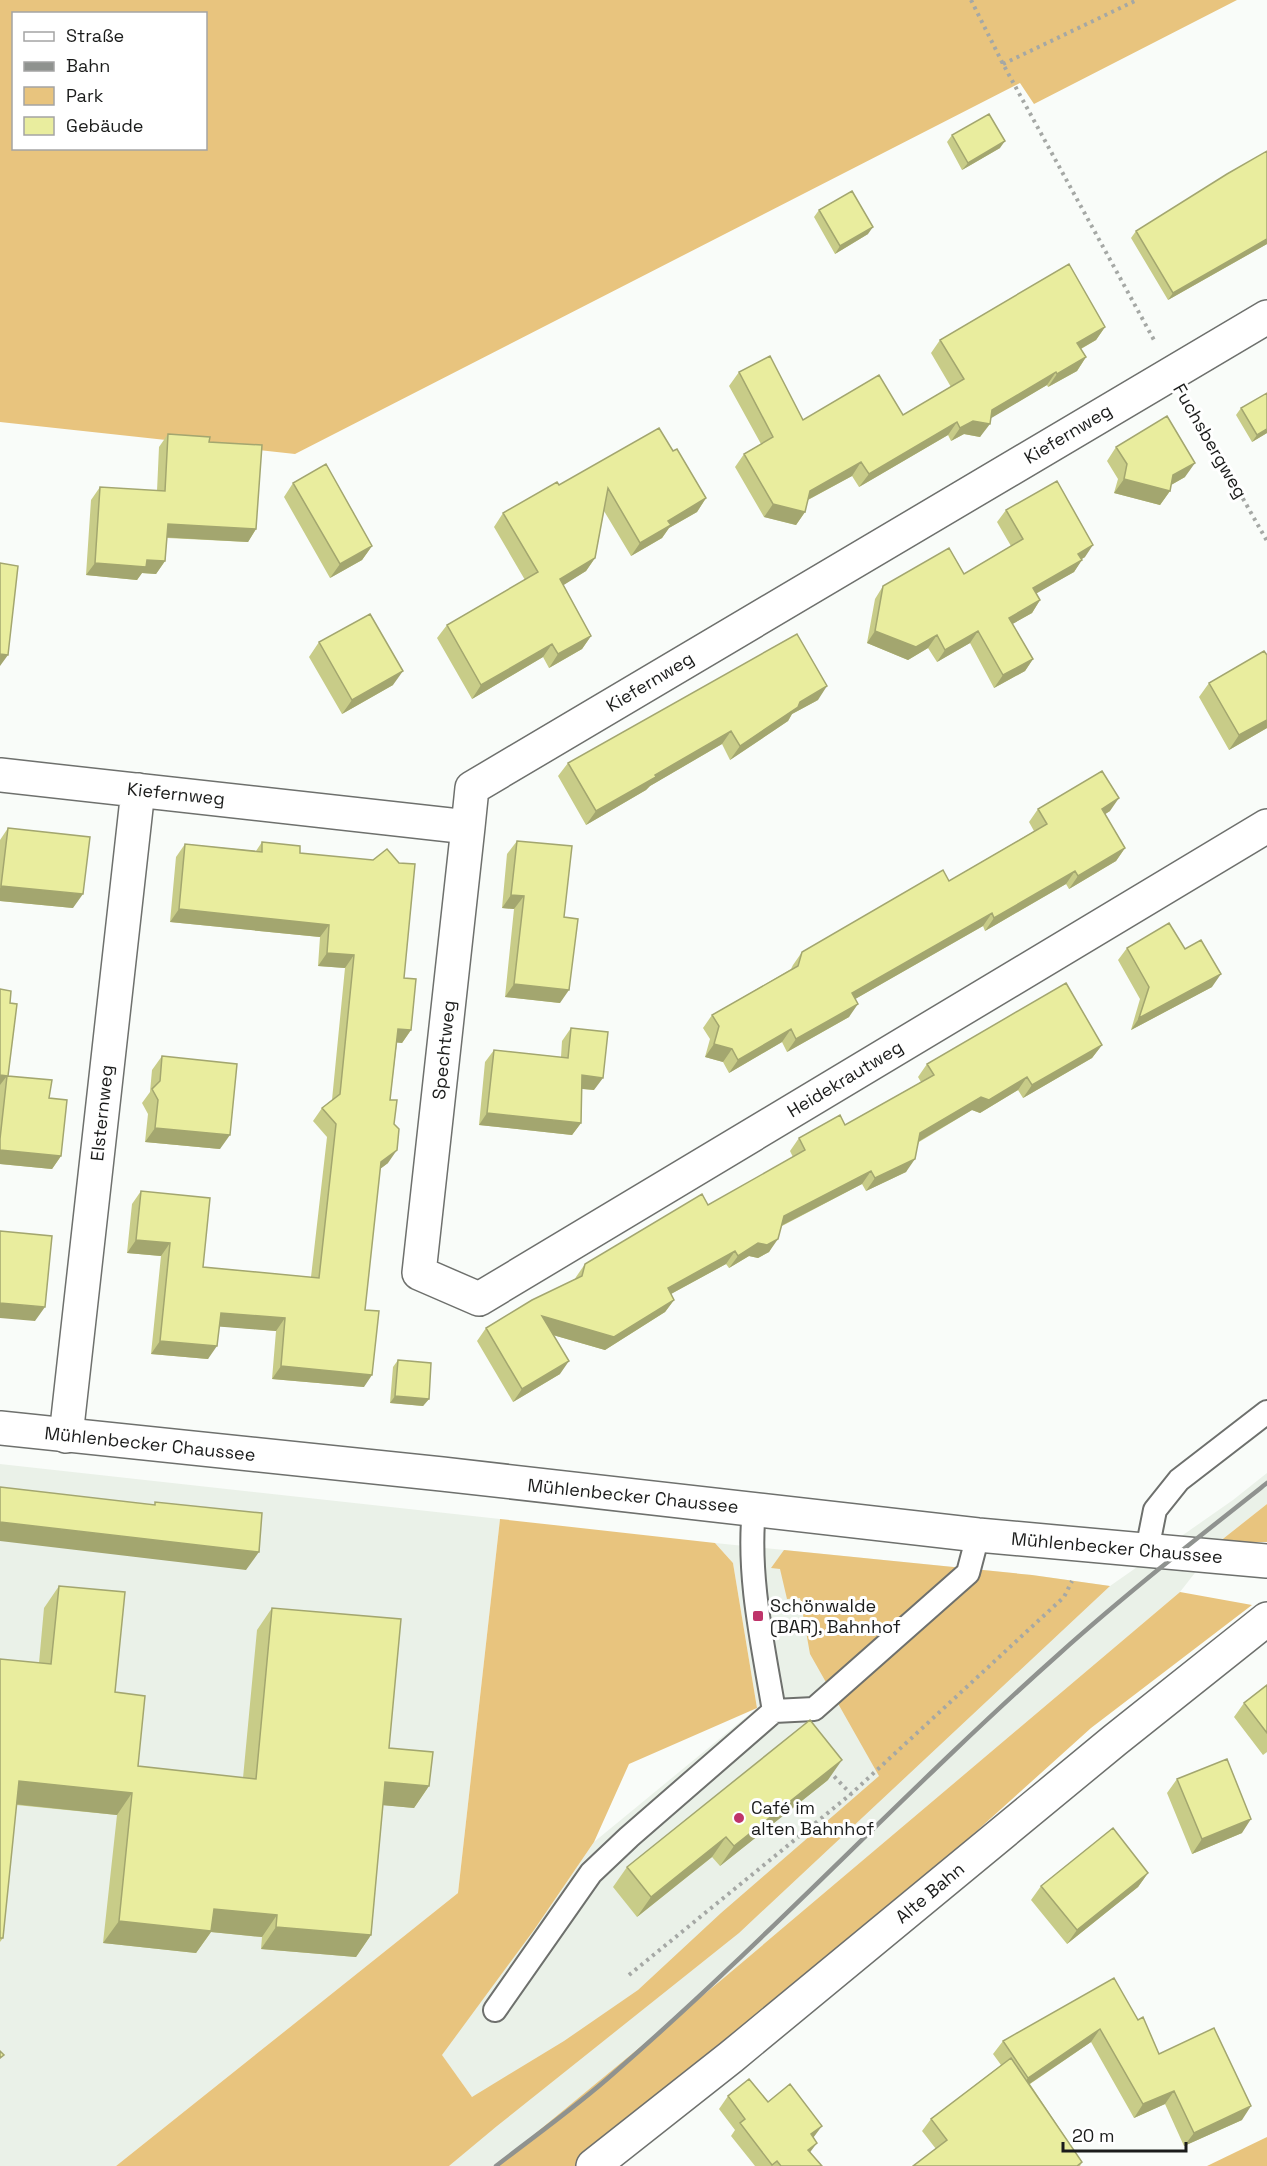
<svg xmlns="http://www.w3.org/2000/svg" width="1267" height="2166" font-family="'Space Grotesk',sans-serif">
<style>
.built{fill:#eaf1e8}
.green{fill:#e8c47e;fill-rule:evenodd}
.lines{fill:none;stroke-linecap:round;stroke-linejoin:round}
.lane-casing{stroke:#6e706d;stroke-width:26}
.street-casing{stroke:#6e706d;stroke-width:36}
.secondary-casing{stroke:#6e706d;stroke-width:36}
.path{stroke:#a5a8a5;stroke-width:4;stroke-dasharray:3 4.5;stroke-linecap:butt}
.lane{stroke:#fff;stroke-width:22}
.street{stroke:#fff;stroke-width:33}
.secondary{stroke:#fff;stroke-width:33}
.rail{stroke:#8f928f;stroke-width:4.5}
.wall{fill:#c8cc88}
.shaded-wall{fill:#a3a66f}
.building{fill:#e9ed9e;stroke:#a3a66f;stroke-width:1.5}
.poi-dot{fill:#bf346a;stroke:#fff;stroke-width:2}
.labels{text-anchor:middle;stroke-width:6;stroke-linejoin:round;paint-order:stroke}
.street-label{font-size:18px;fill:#1b1c1b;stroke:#fff}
.poi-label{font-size:18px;fill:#1b1c1b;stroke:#fff;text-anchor:start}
</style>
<rect width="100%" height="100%" fill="#f9fcf9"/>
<!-- built -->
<path class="built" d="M0,1464L500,1519L458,1893L116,2166H0Z
M1267,1473V1504L1219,1542L1180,1592L719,1982L496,2166H449L496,2126L472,2097L424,2031L534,1930L594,1842L757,1708L733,1563L715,1543L1032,1575L1110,1586L1233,1500Z"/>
<!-- green -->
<path class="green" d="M0,0H1237L1034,104L1020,83L295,454L0,422ZM14,14H206V148H14Z
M1267,1504V1542H1219Z
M500,1519L715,1543L733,1563L757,1708L629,1764L594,1842L534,1930L442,2055L472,2097L564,2041L638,1990L721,1913L879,1776L810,1654L800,1598L787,1599L780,1569L771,1568L784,1550L1032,1575L1110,1586L739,1933L497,2126L449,2166H116L458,1893Z
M1180,1592L1252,1605L1091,1728L950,1855L581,2166H496L719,1982Z
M1267,2137V2166H1207Z"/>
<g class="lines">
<defs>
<path id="lane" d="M754,1509C747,1576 763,1645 774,1711
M1147,1550L1155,1510L1179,1480L1267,1412
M495,2010L591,1873L629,1837L774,1711L814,1709L968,1573L978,1535"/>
<path id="street" d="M0,775L468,827L472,788L1267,317
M468,827L419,1273L479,1299L1267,826
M66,1436L138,790
M593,2166L731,2057L1115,1740L1267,1619"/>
<path id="secondary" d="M0,1428L442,1474L978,1535L1267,1561"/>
</defs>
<!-- lane casing -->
<use href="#lane" class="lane-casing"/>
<!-- street casing -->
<use href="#street" class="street-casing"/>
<!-- secondary casing -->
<use href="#secondary" class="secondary-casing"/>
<!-- path -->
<path class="path" d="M971,0L1003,64L1154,340
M1003,64L1137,0
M1191,407L1267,541
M829,1771L851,1794
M629,1975L851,1794L1064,1597L1072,1581"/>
<!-- lane -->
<use href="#lane" class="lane"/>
<!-- street -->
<use href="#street" class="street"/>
<!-- secondary -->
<use href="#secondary" class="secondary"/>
<!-- rail -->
<path class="rail" d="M496,2166C536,2135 577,2106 614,2073C768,1939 907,1789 1059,1654C1126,1594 1196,1539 1267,1483"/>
</g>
<!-- wall -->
<path class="wall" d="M952,135L1000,148L962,170L947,142Z
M1267,151V244L1168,300L1131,238L1136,231Z
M819,210L868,234L835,254L814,217Z
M1105,327L1096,340L1081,349L1086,357L1077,371L1048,387L1047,385L990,418L980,437L964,434L951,441L948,435L859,487L852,476L808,500L805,512L796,525L764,517L735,467L744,454L761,444L729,386L739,372L803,420L903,415L951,387L931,353L940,340Z
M1241,408L1267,433L1252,442L1236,415Z
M168,434L209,442L256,529L248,542L167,538L165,561L156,574L142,573L137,580L86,575L91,500L100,487L157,491L159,447Z
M1116,447L1185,477L1171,485L1170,491L1160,505L1114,493L1118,479L1107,461Z
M673,451L706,498L697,512L669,528L662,538L631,556L604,511L595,558L586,571L563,585L591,636L582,649L549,668L543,657L472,699L437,638L447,625L525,580L494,527L503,513L559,485Z
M293,483L372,546L362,560L330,578L284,497Z
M1006,510L1085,557L1082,559L1074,572L1036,593L1040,600L1032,613L1012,624L1033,659L1025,671L994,688L970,643L937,662L928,648L908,660L867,643L875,599L883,586L964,574L1011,546L997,522Z
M319,642L393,685L342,714L309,657Z
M1209,683L1267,728L1229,750L1199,697Z
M818,700L792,714L788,721L730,760L722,744L650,786L646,790L586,825L558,776L568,763Z
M1038,809L1110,811L1105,814L1125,848L1116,861L1069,889L1066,884L985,931L983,926L855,999L849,1017L787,1052L782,1042L729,1073L723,1062L705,1057L710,1039L703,1028L712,1015L791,969L793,965L802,952L949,881L1034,831L1029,822Z
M8,828L73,908L0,901V840Z
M517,841L564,917L560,1003L505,997L514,909L502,908L507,854Z
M262,842L300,853L404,978L411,1030L402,1043L397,1042L390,1100L388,1163L380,1169L365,1310L364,1387L272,1379L276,1331L219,1326L208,1359L151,1354L161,1256L127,1253L132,1204L141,1191L203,1267L311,1277L327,1137L313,1121L322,1108L332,1100L345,968L318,966L320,937L170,922L176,857L185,844L256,851Z
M1127,948L1185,949L1212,987L1131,1030L1140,999L1118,960Z
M0,989L10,1003L8,1076L49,1098L61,1156L52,1169L0,1164Z
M571,1028L594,1090L582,1089L581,1123L572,1135L479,1125L485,1062L494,1050L561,1057L562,1041Z
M1102,1045L1092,1058L1023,1098L1018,1090L980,1113L972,1110L919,1142L906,1172L866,1191L862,1184L782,1226L769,1252L758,1258L749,1256L729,1268L726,1264L671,1294L674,1300L665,1312L605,1350L553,1335L560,1374L513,1402L477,1341L486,1328L575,1279L576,1277L585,1264L708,1205L793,1157L790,1151L799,1138L845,1125L921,1082L918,1077L927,1064Z
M162,1056L220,1149L145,1142L148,1114L142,1103L150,1092L152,1070Z
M398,1360L429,1399L423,1406L390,1403L393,1367Z
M59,1586L115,1692L138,1766L243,1778L257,1630L272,1608L389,1748L429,1786L414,1808L383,1805L371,1935L356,1957L261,1949L262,1937L211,1932L196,1953L103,1943L117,1815L16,1805L3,1938L0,1942V1659L39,1663L44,1608Z
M1267,1685V1752L1263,1755L1234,1717L1244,1703Z
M1177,1779L1242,1833L1192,1854L1167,1793Z
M828,1780L720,1866L712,1857L637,1917L613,1887L627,1867Z
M1148,1873L1138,1887L1067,1944L1031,1900L1041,1886Z
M1138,2020L1159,2054L1242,2120L1184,2146L1165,2104L1134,2118L1091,2042L1030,2084L1082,2162L1080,2166H913L936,2149L922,2131L931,2119L1001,2065L993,2054L1003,2041Z
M728,2096L768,2102L813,2138L810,2152L822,2166H755L731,2136L735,2130L719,2109Z"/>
<!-- shaded-wall -->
<path class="shaded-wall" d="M1005,141L1000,148L962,170L968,163Z
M873,227L868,234L835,254L840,246Z
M1267,239V244L1168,300L1173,293Z
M1105,327L1096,340L1068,356L1077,343Z
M1086,357L1077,371L1048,387L1057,374Z
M1056,372L1047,385L983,423L990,424L980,437L964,434L951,441L960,428Z
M957,422L948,435L859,487L869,474Z
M1267,429V433L1252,442L1257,435Z
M861,462L852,476L800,504L810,491Z
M1195,463L1185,477L1164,489L1170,491L1160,505L1114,493L1124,479L1173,475Z
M706,498L697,512L669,528L662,538L631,556L640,543L668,521Z
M773,504L805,512L796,525L764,517Z
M168,524L256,529L248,542L159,537Z
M1093,545L1085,557L1070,566L1078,554Z
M372,546L362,560L330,578L340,564Z
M595,558L586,571L551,593L560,579Z
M147,560L165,561L156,574L142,573L137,580L86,575L95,563Z
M1082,560L1074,572L1025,600L1033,588Z
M1040,600L1032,613L1000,631L1009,618Z
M875,631L937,635L928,648L908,660L867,643Z
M978,631L970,643L937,662L945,650Z
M591,636L582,649L549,668L558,654Z
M552,644L543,657L472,699L481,685Z
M0,654L8,655L0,666Z
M1033,659L1025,671L994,688L1003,675Z
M403,671L393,685L342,714L352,700Z
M827,686L818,700L792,714L788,721L730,760L740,746L800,702Z
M1267,720V728L1229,750L1239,735Z
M731,731L722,744L650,786L646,790L586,825L596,811L655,775Z
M1119,798L1110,811L1093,822L1102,809Z
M1125,848L1116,861L1069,889L1078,876Z
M1075,871L1066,884L985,931L994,918Z
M1,886L83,894L73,908L0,901V888Z
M511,895L524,896L514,909L502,908Z
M179,909L329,925L320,937L170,922Z
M992,913L983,926L843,1006L852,993Z
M327,953L354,955L345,968L318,966Z
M1221,974L1212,987L1131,1030L1139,1018Z
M514,984L569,990L560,1003L505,997Z
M858,1004L849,1017L787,1052L796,1039Z
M398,1029L411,1030L402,1043L389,1042Z
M791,1029L782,1042L729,1073L738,1060Z
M714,1044L732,1049L723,1062L705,1057Z
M1102,1045L1092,1058L1023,1098L1032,1085Z
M0,1075L7,1076L0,1085Z
M582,1075L603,1078L594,1090L574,1088Z
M1027,1077L1018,1090L980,1113L972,1110L911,1146L920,1133L981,1097Z
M487,1113L581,1123L572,1135L479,1125Z
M155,1128L230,1135L220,1149L145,1142Z
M0,1150L61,1156L52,1169L0,1164Z
M397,1150L388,1163L372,1175L381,1162Z
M915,1159L906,1172L866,1191L875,1178Z
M871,1171L862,1184L775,1229L784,1216Z
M778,1239L769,1252L758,1258L749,1256L729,1268L738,1256L758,1243Z
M136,1240L170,1243L161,1256L127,1253Z
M735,1251L726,1264L658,1301L668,1288Z
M674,1300L665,1312L605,1350L532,1329L542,1316Z
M0,1303L45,1307L35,1321L0,1318Z
M221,1313L285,1318L276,1331L212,1326Z
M160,1341L217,1346L208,1359L151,1354Z
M569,1361L560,1374L513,1402L522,1389Z
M281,1366L372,1375L364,1387L272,1379Z
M395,1396L429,1399L423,1406L390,1403Z
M0,1522L259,1552L246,1570L0,1541Z
M842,1760L828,1780L720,1866L734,1846Z
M19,1781L132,1793L117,1815L4,1803Z
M385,1782L429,1786L414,1808L370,1804Z
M1251,1819L1242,1833L1192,1854L1202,1839Z
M726,1837L712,1857L637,1917L651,1897Z
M1148,1873L1138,1887L1067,1944L1077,1930Z
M214,1909L277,1915L262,1937L211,1932L196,1953L103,1943L119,1921Z
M276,1927L371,1935L356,1957L261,1949Z
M1100,2029L1091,2042L1019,2091L1028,2078Z
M1174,2091L1165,2104L1134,2118L1143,2104Z
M1251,2106L1242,2120L1184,2146L1194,2133Z
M822,2126L813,2138L811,2134Z
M817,2143L808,2155V2150Z"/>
<!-- building -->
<path class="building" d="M989,114L1005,141L968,163L952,135Z
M1267,151V239L1173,293L1136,231L1227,174Z
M852,191L873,227L840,246L819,210Z
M1069,264L1105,327L1077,343L1086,357L1057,374L1056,372L992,410L990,424L973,421L960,428L957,422L869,474L861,462L810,491L805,512L773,504L744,454L773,437L739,372L770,356L803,420L879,375L903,415L964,379L940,340Z
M1267,393V429L1257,435L1241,408Z
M1167,416L1195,463L1173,475L1170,491L1124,479L1127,464L1116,447Z
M659,428L673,451L677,449L706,498L668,521L671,525L640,543L608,488L595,558L560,579L591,636L558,654L552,644L481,685L447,625L538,572L503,513L557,482L559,485Z
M168,434L210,437L209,442L262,445L256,529L168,524L165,561L147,560L146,567L95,563L100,487L165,491Z
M326,464L372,546L340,564L293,483Z
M1057,481L1093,545L1078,554L1082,560L1033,588L1040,600L1009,618L1033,659L1003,675L978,631L945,650L937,635L916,647L875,631L883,586L949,548L964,574L1023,539L1006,510Z
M0,563L18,566L8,655L0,654Z
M370,614L403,671L352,700L319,642Z
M797,634L827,686L800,702L798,707L740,746L731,731L655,775L656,777L596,811L568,763Z
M1264,651L1267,655V720L1239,735L1209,683Z
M1102,771L1119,798L1102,809L1125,848L1078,876L1075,871L994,918L992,913L852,993L858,1004L796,1039L791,1029L738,1060L732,1049L714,1044L719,1026L712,1015L798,966L802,952L943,870L949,881L1047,824L1038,809Z
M8,828L90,837L83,894L1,886Z
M517,841L572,846L564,917L578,919L569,990L514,984L524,896L511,895Z
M262,842L300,846V853L373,860L387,849L399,863L415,864L404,978L416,979L411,1030L398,1029L390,1100H397L394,1124L399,1129L397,1150L381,1162L365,1310L379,1311L372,1375L281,1366L285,1318L221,1313L217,1346L160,1341L170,1243L136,1240L141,1191L210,1198L203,1267L319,1278L336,1124L322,1108L340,1094L354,955L327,953L329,925L179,909L185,844L262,852Z
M1169,923L1185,949L1201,940L1221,974L1139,1018L1149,987L1127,948Z
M1066,983L1102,1045L1032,1085L1027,1077L989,1100L981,1097L920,1133L915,1159L875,1178L871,1171L784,1216L778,1239L767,1245L758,1243L738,1256L735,1251L668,1288L674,1300L614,1337L542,1316L569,1361L522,1389L486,1328L532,1300L582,1276L585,1264L702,1194L708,1205L805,1150L799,1138L840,1115L845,1125L934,1075L927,1064Z
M0,989L11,991L10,1003L17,1004L8,1076L52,1080L49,1098L67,1100L61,1156L0,1150V1139L7,1076L0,1075Z
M571,1028L608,1032L603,1078L582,1075L581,1123L487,1113L494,1050L568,1058Z
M162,1056L237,1064L230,1135L155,1128L158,1100L152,1089L160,1081Z
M0,1231L52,1236L45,1307L0,1303Z
M398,1360L431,1363L429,1399L395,1396Z
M0,1487L155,1505V1502L262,1513L259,1552L0,1522Z
M59,1586L125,1592L115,1692L145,1696L138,1766L256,1779L272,1608L401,1619L389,1748L433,1752L429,1786L385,1782L371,1935L276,1927L277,1915L214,1909L211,1931L119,1921L132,1793L19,1781L3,1938H0V1659L51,1664Z
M1267,1685V1733L1244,1703Z
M810,1720L842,1760L734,1846L726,1837L651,1897L627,1867Z
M1227,1759L1251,1819L1202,1839L1177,1779Z
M1113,1828L1148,1873L1077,1930L1041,1886Z
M1114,1978L1138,2020L1143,2017L1159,2054L1214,2028L1251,2106L1194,2133L1174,2091L1143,2104L1100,2029L1028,2078L1003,2041Z
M0,2051L4,2055L0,2058Z
M1011,2058L1082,2162L1077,2166H913L947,2140L931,2119Z
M749,2079L768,2102L790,2084L822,2126L811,2134L817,2143L808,2150L822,2166H781L777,2161L772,2165L740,2123L745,2119L728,2096Z"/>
<!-- markers -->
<g class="poi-dot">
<rect x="752" y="1610" width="12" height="12" rx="3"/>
<circle cx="739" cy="1818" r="6"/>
</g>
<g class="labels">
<!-- street labels -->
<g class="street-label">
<text transform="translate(1068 434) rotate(-31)" y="6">Kiefernweg</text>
<text transform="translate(1210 441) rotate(60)" y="6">Fuchsbergweg</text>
<text transform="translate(650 682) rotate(-31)" y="6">Kiefernweg</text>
<text transform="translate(176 794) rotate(6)" y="6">Kiefernweg</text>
<text transform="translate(444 1050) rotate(-84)" y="6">Spechtweg</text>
<text transform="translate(845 1079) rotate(-31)" y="6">Heidekrautweg</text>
<text transform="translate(102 1113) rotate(-84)" y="6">Elsternweg</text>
<text transform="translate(150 1444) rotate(6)" y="6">Mühlenbecker Chaussee</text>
<text transform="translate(633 1496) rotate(6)" y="6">Mühlenbecker Chaussee</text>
<text transform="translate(1117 1548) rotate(5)" y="6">Mühlenbecker Chaussee</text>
<text transform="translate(930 1893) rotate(-40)" y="6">Alte Bahn</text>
</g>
<!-- poi labels -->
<g class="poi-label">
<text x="770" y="1612">Schönwalde<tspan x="770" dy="21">(BAR), Bahnhof</tspan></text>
<text x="751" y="1814">Café im<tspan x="751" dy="21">alten Bahnhof</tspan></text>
</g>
</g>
<!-- legend -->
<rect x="12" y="12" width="195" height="138" fill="#ffffff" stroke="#a4a4a4" stroke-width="1.5"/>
<rect x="24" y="32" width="30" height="9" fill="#ffffff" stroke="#a4a4a4" stroke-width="1.5"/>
<text x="66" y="42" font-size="18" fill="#1b1c1b">Straße</text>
<rect x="24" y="62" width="30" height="9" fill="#8f928f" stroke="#a4a4a4" stroke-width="1.5"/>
<text x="66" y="72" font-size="18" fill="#1b1c1b">Bahn</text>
<rect x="24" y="87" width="30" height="18" fill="#e8c47e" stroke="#a4a4a4" stroke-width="1.5"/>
<text x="66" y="102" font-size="18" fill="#1b1c1b">Park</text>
<rect x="24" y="117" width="30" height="18" fill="#e9ed9e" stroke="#a4a4a4" stroke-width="1.5"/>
<text x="66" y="132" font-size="18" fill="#1b1c1b">Gebäude</text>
<!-- scale -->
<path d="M1063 2142v9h123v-9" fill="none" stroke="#1b1c1b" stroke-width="3"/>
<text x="1072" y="2142" font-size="18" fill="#1b1c1b" stroke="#ffffff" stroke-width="4.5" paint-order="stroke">20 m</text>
</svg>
